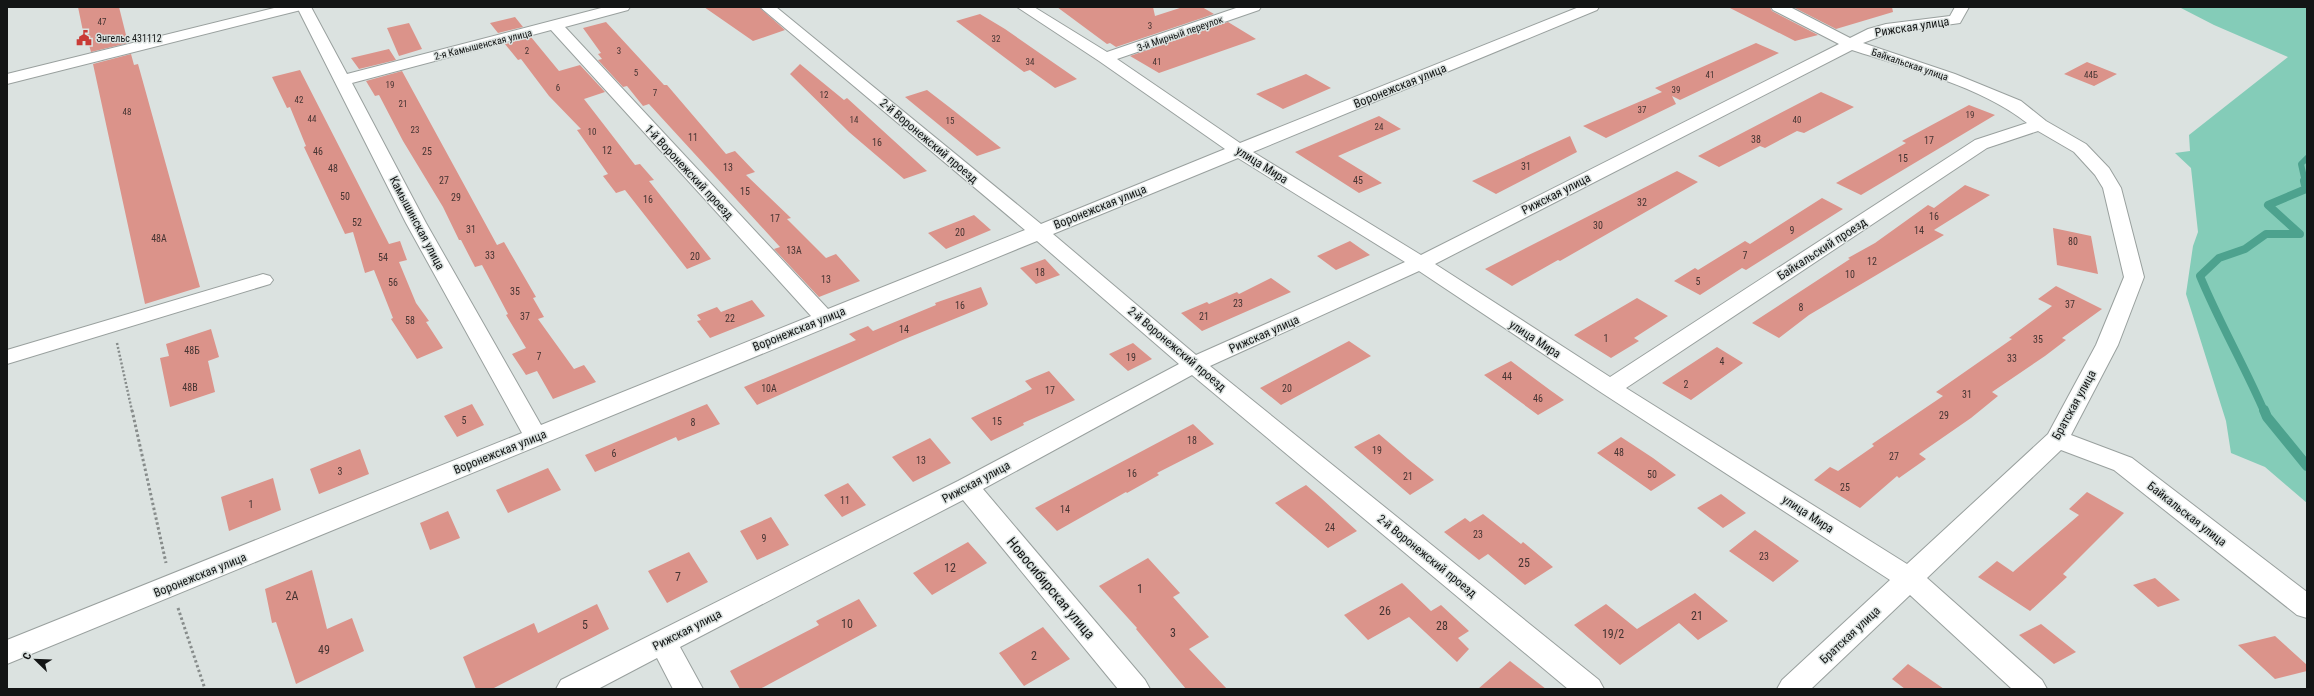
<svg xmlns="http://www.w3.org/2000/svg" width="2314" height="696" font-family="'Roboto Condensed',sans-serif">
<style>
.green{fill:#84ccb8}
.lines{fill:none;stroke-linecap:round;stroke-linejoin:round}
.stream-far2{stroke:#4da28e;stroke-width:6}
.stream-far1{stroke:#4da28e;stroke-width:8}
.stream{stroke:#4da28e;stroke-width:10}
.building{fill:#db938a}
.street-casing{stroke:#99a09e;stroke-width:2}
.secondary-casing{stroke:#99a09e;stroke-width:2}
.path-far1{stroke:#878c8b;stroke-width:2.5;stroke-dasharray:2 2;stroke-linecap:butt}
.path{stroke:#878c8b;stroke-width:3;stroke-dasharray:2.5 2.5;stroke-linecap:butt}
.street{fill:#fff;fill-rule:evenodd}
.secondary{fill:#fff;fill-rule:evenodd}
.labels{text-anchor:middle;stroke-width:3;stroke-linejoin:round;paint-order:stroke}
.far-number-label{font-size:9px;fill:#453432}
.far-street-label{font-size:10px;fill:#131515;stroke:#dbe2e0}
.far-poi-label{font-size:10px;fill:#131515;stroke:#dbe2e0;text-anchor:start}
.number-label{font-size:10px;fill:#453432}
.street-label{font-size:12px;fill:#131515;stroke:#dbe2e0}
.near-number-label{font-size:12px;fill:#453432}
.near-street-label{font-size:14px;fill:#131515;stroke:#dbe2e0}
</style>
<rect width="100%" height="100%" fill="#dbe2e0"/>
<!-- green -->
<path class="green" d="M2179,7H2307V503L2265,467L2231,453L2226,421L2186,294L2193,246L2198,232L2191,168L2175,153L2190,151L2189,135L2288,57L2214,25Z"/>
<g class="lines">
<!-- stream-far2 -->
<path class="stream-far2" d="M2305,182L2301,164L2307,158"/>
<!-- stream-far1 -->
<path class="stream-far1" d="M2264,411C2244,365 2219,322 2200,276L2219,258L2245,249L2266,234H2300L2268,205L2306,189L2304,181"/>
<!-- stream -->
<path class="stream" d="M2264,410L2267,417L2307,466"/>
</g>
<!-- building -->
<path class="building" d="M78,7H119L128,43L91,52L89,45L86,46Z
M704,7H759L785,30L753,41Z
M1057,7H1153L1155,16L1183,7H1202L1214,14L1116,47L1110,43L1107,44Z
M1728,7H1770L1772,11L1818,35L1795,41Z
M1793,7H1892L1893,12L1836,29Z
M980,14L1005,29L1077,79L1055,88L1030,70L1024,72L956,21Z
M515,17L523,27L498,33L490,23Z
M606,22L664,85H667L726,154L735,151L755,172L746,175L791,218L787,219L826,258L836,254L860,281L819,297L774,249L780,247L649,104L643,106L627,86L623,87L598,60L602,59L598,54L601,53L583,28Z
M1228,22L1256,39L1159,73L1130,56Z
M409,23L422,49L399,56L387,28Z
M531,37L559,71L580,65L605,92L584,99L635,165L640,164L654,180L649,181L711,259L687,269L625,190L616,193L603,176L608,174L577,130L581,129L549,96L521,59L518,60L505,44Z
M1756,43L1779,53L1680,100L1672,96L1676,104L1606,138L1583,126L1662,92L1655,88Z
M389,49L396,60L359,69L351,58Z
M131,54L134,65L138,64L200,287L145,304L93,64Z
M2087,62L2117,74L2094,86L2064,74Z
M800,64L844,100L847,98L927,171L904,179L849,132L790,74Z
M300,70L389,244L400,241L407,260L399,262L416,303L429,321L426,322L443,348L417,359L391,319L393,318L374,270L365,273L353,232L345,234L304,147L306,146L290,107L287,108L272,77Z
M402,71L497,245L504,242L536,297L533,298L544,317L538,319L574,369L584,365L596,382L553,399L537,371L526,375L512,354L526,348L506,315L508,314L482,265L475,267L461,240H459L443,207L403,141L379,95L375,96L366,81Z
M1306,74L1331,88L1283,109L1256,94Z
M927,90L953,110L1001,148L977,156L905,97Z
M1821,92L1854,107L1804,133L1797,131L1765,148L1760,146L1719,167L1698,156Z
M1969,105L1995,115L1861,195L1836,183L1906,143L1902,141Z
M1379,116L1401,129L1338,156L1382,183L1359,193L1295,152Z
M1570,136L1577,152L1496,194L1472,181Z
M1677,171L1698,182L1560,261L1558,260L1512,286L1485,269Z
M1965,185L1990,195L1934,230L1944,235L1809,315L1779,338L1752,323L1850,259L1848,258L1875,243L1921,210L1928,205L1934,208Z
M1822,198L1843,209L1746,270L1742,268L1700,295L1674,281L1695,268L1698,270L1745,241L1750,244Z
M974,215L991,230L946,249L928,233Z
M2053,228L2091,236L2098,274L2057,265Z
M1350,241L1370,255L1336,270L1317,256Z
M1045,259L1060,275L1036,284L1020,268Z
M1271,278L1291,292L1202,331L1181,313L1207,302L1209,304L1237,292L1239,294Z
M2056,286L2102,309L2062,338L2066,340L2045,356L1992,392L1998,396L1971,418L1919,454L1926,459L1899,478L1897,476L1860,508L1814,480L1830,467L1838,471L1874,446L1872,444L1943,396L1936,392L2012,339L2009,338L2052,306L2038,299Z
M981,287L988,304L986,306L900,341L757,405L744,387L856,340L849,334L868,326L873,331L936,305L935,303Z
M1637,298L1668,316L1634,338L1639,341L1611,358L1574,335Z
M752,300L765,316L710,338L697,321L701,320L697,315L717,307L721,312Z
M211,329L219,357L208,361L215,392L170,407L160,358L169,356L166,344Z
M1349,341L1371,356L1281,405L1260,388Z
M1133,343L1152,359L1128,371L1109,354Z
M1717,347L1743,363L1691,400L1662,383Z
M1511,361L1550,390L1564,400L1538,415L1484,375Z
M1049,371L1075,400L1023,423L1024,425L991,441L971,418L1032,389L1025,381Z
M472,404L484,425L457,437L444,416Z
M707,404L720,424L678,441L676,437L595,472L585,455Z
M1193,424L1214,444L1157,473L1159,475L1127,493L1126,492L1057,531L1035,508Z
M1379,434L1408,459L1434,480L1410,495L1354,447Z
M1621,437L1653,458L1676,475L1651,491L1597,453Z
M930,438L951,463L913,482L892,457Z
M360,449L369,474L319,494L310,469Z
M548,468L561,490L508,513L496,490Z
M273,478L281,510L229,531L221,497Z
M848,483L866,505L842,517L824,495Z
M1306,485L1321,498L1357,531L1328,548L1275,503Z
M2087,492L2124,513L2063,574L2067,577L2030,611L1978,577L1997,561L2013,572L2079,515L2069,509Z
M1721,494L1746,513L1723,528L1697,508Z
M448,511L460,538L430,550L420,523Z
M1483,514L1521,544L1523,542L1553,567L1525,585L1488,554L1479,560L1444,532L1465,518L1470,522Z
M771,517L789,545L757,560L740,531Z
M1755,530L1799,561L1773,582L1729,551Z
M968,542L987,563L932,595L913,573Z
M689,552L708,582L667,603L648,571Z
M1148,558L1180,593L1173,597L1209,637L1189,649L1227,689H1186L1136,629L1137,628L1099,586Z
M312,570L327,629L352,618L364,651L296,684L276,622L272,623L265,589Z
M2155,578L2180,600L2158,607L2133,585Z
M1402,583L1431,611L1441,605L1469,631L1458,638L1469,649L1457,662L1409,617L1368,640L1344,615Z
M1695,593L1728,621L1698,640L1679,623L1620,665L1574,625L1606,604L1637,629Z
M859,599L877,626L760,689H740L730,671L819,625L816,621Z
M597,604L609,629L492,689H476L463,657L534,623L538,633Z
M2041,624L2076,652L2054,664L2019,635Z
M1043,627L1070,659L1024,686L999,653Z
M2275,636L2307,665V671L2275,679L2238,645Z
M1510,661L1546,689H1478Z
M1908,664L1944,689H1905L1892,679Z"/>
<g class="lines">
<defs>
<path id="street" d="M297,7H311L347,74L605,7H630L628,10L565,27L828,309L1025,230L760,7H776L1041,224L1225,149L1099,61L1017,7H1034L1107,52L1239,7H1261L1259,10L1117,59L1240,143L1579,7H1599L1597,10L1253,152L1421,255L1839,44L1773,10L1771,7H1790L1850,38L1868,29L1886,24L1950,16L1955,7H1969L1960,23L1889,33L1863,43L1955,74L2021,101L2046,121L2086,144L2109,168L2121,188L2144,277L2118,345L2071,435L2132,458L2307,592V618L2297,615L2114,470L2061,450L1927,578L2042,680L2047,689H2012L1910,595L1811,689H1777L1782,680L1890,580L1602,393L1419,271L1210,366L1599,680L1604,689H1568L1192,375L983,489L1145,680L1150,689H1118L963,500L680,647L703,689H673L657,658L598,689H556L561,680L958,481L1179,364L1037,241L7,664V640L522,433L406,223ZM551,30L811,316L541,425L426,223L352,83ZM1852,50C1908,68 1982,87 2027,123L1975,140L1610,377L1435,264ZM2038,131L2074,152L2095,175L2103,188L2124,277L2096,345L2048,434L1907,564L1626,388L1987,148ZM1238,158L1405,262L1196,355L1053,234Z
M263,274L270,276L273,280L270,284L7,364V350Z"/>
<path id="secondary" d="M278,7H303L301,10L7,84V74Z"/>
</defs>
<!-- street casing -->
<use href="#street" class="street-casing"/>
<!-- secondary casing -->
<use href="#secondary" class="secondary-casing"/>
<!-- path-far1 -->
<path class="path-far1" d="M117,343L132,411"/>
<!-- path -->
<path class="path" d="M132,410L166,563
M178,608L205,689"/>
<!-- street -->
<use href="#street" class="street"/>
<!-- secondary -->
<use href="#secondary" class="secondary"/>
</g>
<!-- icons -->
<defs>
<symbol id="civic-bare" viewBox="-9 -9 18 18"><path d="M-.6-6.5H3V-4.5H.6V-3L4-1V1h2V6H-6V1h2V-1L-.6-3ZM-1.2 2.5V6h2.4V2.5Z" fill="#c93b36" stroke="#dbe2e0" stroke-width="2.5" paint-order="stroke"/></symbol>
</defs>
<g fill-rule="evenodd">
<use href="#civic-bare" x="73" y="27" width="22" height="22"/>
</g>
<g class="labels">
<!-- far-number labels -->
<g class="far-number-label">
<text x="102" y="25">47</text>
<text x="1150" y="29">3</text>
<text x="996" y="42">32</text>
<text x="527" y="54">2</text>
<text x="619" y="54">3</text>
<text x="1030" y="65">34</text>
<text x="1157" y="65">41</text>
<text x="636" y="76">5</text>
<text x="1710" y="78">41</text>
<text x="2091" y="78">44Б</text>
<text x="390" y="88">19</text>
<text x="558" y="91">6</text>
<text x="1676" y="93">39</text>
<text x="655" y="96">7</text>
<text x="824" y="98">12</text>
<text x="299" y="103">42</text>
<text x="403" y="107">21</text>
<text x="1642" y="113">37</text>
<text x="127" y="115">48</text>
<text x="1970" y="118">19</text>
<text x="312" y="122">44</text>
<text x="854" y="123">14</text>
<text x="1797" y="123">40</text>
<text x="950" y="124">15</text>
<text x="1379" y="130">24</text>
<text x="415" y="133">23</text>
<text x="592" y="135">10</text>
</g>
<!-- far-street labels -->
<g class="far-street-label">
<text transform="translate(1180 33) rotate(-19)" y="4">3-й Мирный переулок</text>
<text transform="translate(483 44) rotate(-14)" y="4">2-я Камышенская улица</text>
<text transform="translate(1910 64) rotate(19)" y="4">Байкальская улица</text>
</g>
<!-- far-poi labels -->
<g class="far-poi-label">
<text x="96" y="42">Энгельс 431112</text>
</g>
<!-- number labels -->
<g class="number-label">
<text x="693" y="141">11</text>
<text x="1756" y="143">38</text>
<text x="1929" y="144">17</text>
<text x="877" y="146">16</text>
<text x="607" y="154">12</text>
<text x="318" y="155">46</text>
<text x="427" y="155">25</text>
<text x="1903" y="162">15</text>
<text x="1526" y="170">31</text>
<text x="728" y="171">13</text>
<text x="333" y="172">48</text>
<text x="444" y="184">27</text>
<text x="1358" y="184">45</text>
<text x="745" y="195">15</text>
<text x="345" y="200">50</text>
<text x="456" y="201">29</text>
<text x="648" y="203">16</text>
<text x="1642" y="206">32</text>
<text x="1934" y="220">16</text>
<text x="775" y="222">17</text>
<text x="357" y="226">52</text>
<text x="1598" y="229">30</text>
<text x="471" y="233">31</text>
<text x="1792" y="234">9</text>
<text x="1919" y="234">14</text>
<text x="960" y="236">20</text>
<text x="159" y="242">48А</text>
<text x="2073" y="245">80</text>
<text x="794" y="254">13А</text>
<text x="490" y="259">33</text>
<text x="1745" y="259">7</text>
<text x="695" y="260">20</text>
<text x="383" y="261">54</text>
<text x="1872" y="265">12</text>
<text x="1040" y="276">18</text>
<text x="1850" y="278">10</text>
<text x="826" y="283">13</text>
<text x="1698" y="285">5</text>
<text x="393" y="286">56</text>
<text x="515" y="295">35</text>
<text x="1238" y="307">23</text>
<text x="2070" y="308">37</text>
<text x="960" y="309">16</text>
<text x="1801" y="311">8</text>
<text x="525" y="320">37</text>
<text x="1204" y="320">21</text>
<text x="730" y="322">22</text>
<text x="410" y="324">58</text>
<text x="904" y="333">14</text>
<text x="1606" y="342">1</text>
<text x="2038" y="343">35</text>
<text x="192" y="354">48Б</text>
<text x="539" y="360">7</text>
<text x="1131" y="361">19</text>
<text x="2012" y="362">33</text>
<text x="1722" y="365">4</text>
<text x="1507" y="380">44</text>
<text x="1686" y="388">2</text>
<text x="190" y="391">48В</text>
<text x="769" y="392">10А</text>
<text x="1287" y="392">20</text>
<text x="1050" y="394">17</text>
<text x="1967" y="398">31</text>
<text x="1538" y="402">46</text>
<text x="1944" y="419">29</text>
<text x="464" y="424">5</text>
<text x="997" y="425">15</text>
<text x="693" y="426">8</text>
<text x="1192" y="444">18</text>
<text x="1377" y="454">19</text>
<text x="1619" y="456">48</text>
<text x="614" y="457">6</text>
<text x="1894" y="460">27</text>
<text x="921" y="464">13</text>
<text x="340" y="475">3</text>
<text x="1132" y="477">16</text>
<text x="1652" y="478">50</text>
<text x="1408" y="480">21</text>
<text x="1845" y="491">25</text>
<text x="845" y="504">11</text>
<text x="251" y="508">1</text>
<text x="1065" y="513">14</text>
<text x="1330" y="531">24</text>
<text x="1478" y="538">23</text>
<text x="764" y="542">9</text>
<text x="1764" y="560">23</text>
</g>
<!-- street labels -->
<g class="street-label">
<text transform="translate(1912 27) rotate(-9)" y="4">Рижская улица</text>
<text transform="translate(1400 86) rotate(-22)" y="4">Воронежская улица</text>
<text transform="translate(929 141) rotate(40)" y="4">2-й Воронежский проезд</text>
<text transform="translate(1262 165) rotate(32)" y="4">улица Мира</text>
<text transform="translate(689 172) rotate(47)" y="4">1-й Воронежский проезд</text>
<text transform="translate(1556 194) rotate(-27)" y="4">Рижская улица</text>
<text transform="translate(1100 207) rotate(-22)" y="4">Воронежская улица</text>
<text transform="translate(417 223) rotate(62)" y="4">Камышинская улица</text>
<text transform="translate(1822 249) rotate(-33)" y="4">Байкальский проезд</text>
<text transform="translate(799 329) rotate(-22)" y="4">Воронежская улица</text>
<text transform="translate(1264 334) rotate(-24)" y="4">Рижская улица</text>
<text transform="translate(1535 339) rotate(33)" y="4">улица Мира</text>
<text transform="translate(1177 349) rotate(40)" y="4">2-й Воронежский проезд</text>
<text transform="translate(2074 405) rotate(-61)" y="4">Братская улица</text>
<text transform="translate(500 452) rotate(-22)" y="4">Воронежская улица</text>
<text transform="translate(976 482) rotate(-28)" y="4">Рижская улица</text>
<text transform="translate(1808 514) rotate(33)" y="4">улица Мира</text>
<text transform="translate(2187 514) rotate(38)" y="4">Байкальская улица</text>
<text transform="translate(1427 556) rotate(39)" y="4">2-й Воронежский проезд</text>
<text transform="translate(200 575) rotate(-22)" y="4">Воронежская улица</text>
<text transform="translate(687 630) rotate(-27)" y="4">Рижская улица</text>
<text transform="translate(1850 635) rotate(-43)" y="4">Братская улица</text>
</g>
<!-- near-number labels -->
<g class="near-number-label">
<text x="1524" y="567">25</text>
<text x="950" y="572">12</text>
<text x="678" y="581">7</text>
<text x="1140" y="593">1</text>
<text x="292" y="600">2А</text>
<text x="1385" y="615">26</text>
<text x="1697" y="620">21</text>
<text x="847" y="628">10</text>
<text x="585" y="629">5</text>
<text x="1442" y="630">28</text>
<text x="1173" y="637">3</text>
<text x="1613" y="638">19/2</text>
<text x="324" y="654">49</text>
<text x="1034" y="660">2</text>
</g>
<!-- near-street labels -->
<g class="near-street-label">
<text transform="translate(1051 588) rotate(50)" y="5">Новосибирская улица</text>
</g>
</g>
<!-- border -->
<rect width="2314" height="696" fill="none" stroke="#131515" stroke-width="16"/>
<!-- north arrow -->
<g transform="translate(36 660) rotate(293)" stroke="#dbe2e0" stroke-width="3" paint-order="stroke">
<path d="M0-3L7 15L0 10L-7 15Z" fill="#131515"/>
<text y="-6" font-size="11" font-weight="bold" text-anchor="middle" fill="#131515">С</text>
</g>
</svg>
